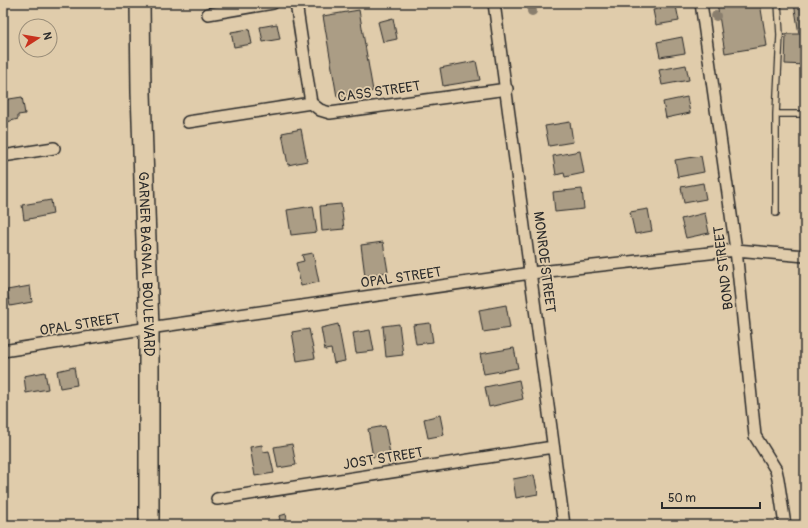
<svg xmlns="http://www.w3.org/2000/svg" width="808" height="528" font-family="Pangolin,sans-serif">
<style>
.building{fill:#ab9d85;stroke:#2b2b2b}
.lines{fill:none;stroke-linecap:round;stroke-linejoin:round}
.service-casing{stroke:#2b2b2b;stroke-width:8}
.minor-casing{stroke:#2b2b2b;stroke-width:14}
.trunk-casing{stroke:#2b2b2b;stroke-width:22}
.service{stroke:#e0ccab;stroke-width:5.5}
.minor{stroke:#e0ccab;stroke-width:11}
.trunk{stroke:#e0ccab;stroke-width:19}
.tree{fill:#897e6d}
.labels{text-anchor:middle;stroke-width:3.5;stroke-linejoin:round;paint-order:stroke}
.street-label{font-size:14px;fill:#2b2b2b;stroke:#e0ccab}
</style>
<rect width="100%" height="100%" fill="#e0ccab"/>
<filter id="ink" filterUnits="userSpaceOnUse"><feTurbulence type="fractalNoise" baseFrequency=".025" numOctaves="2"/><feDisplacementMap in="SourceGraphic" scale="8" xChannelSelector="R" yChannelSelector="G"/><feConvolveMatrix kernelMatrix="1 2 1 2 8 2 1 2 1" color-interpolation-filters="sRGB"/></filter>
<g filter="url(#ink)">
<!-- building -->
<path class="building" d="M717,3H760L767,46L725,53Z
M794,3H805V65L785,64L786,34H799Z
M676,6L679,21L656,25L653,10Z
M359,10L373,91L337,97L323,16Z
M393,18L397,39L383,42L378,22Z
M277,24L280,39L263,42L260,27Z
M249,29L252,44L234,47L231,32Z
M682,37L685,53L660,57L657,42Z
M476,61L480,80L443,86L440,68Z
M686,65L689,80L662,85L659,70Z
M22,97L25,114L18,115V119L7,122L3,100Z
M687,97L690,113L666,118L663,102Z
M570,122L573,142L549,146L545,126Z
M301,129L307,161L288,165L282,133Z
M580,151L584,173L565,177L564,173L556,175L553,156Z
M701,156L704,172L678,177L675,160Z
M703,183L706,199L684,203L681,187Z
M582,189L584,209L555,212L553,192Z
M3,196L6,210L3,211Z
M51,200L53,214L24,220L22,205Z
M341,204L344,229L322,231L320,206Z
M313,206L317,232L291,235L287,210Z
M648,209L652,231L635,234L630,212Z
M705,213L709,233L686,238L681,219Z
M383,242L388,272L365,276L361,245Z
M313,253L319,282L301,286L296,263L304,261L302,255Z
M30,286L32,302L10,306L7,290Z
M506,305L510,328L483,332L479,310Z
M430,323L433,342L416,344L413,325Z
M338,324L345,361L334,363L331,349L325,350L321,328Z
M399,324L403,355L386,357L383,326Z
M309,329L315,358L297,361L292,332Z
M370,330L374,351L356,353L353,333Z
M514,348L518,368L484,374L480,354Z
M74,367L77,385L60,388L57,371Z
M45,372L48,389L26,393L24,376Z
M519,380L523,399L489,407L485,387Z
M440,415L444,435L428,438L424,419Z
M385,426L390,454L373,457L368,429Z
M292,444L296,465L278,468L274,447Z
M262,445L263,452L269,451L274,473L255,476L250,447Z
M534,475L538,494L516,498L513,479Z
M286,514L288,525H273L272,522L280,520L279,516Z
M260,521L261,525H244L243,524Z"/>
<g class="lines">
<defs>
<path id="service" d="M778,3L780,35L776,114H805
M776,114V213"/>
<path id="minor" d="M296,3L311,103
M494,3L564,525
M701,3L736,250L755,436L776,470L778,479L785,525
M208,14L273,3
M188,122L311,103L320,110L330,113L507,89
M3,156L54,148
M3,351L149,328L531,273L736,250L805,256
M217,499L553,447"/>
<g id="trunk">
<path id="s1" d="M140,3L141,92L149,328V525"/>
</g>
</defs>
<!-- service casing -->
<use href="#service" class="service-casing"/>
<!-- minor casing -->
<use href="#minor" class="minor-casing"/>
<!-- trunk casing -->
<use href="#trunk" class="trunk-casing"/>
<!-- service -->
<use href="#service" class="service"/>
<!-- minor -->
<use href="#minor" class="minor"/>
<!-- trunk -->
<use href="#trunk" class="trunk"/>
</g>
<!-- trees -->
<g class="tree">
<circle cx="532" cy="11" r="5"/>
<circle cx="716" cy="16" r="5"/>
</g>
</g>
<g class="labels">
<!-- street labels -->
<g class="street-label">
<text transform="translate(379 91) rotate(-8)" y="5">CASS STREET</text>
<text transform="translate(545 262) rotate(83)" y="5">MONROE STREET</text>
<text dy="5" stroke="none"><textPath href="#s1" startOffset="261">GARNER BAGNAL BOULEVARD</textPath></text>
<text transform="translate(723 268) rotate(-97)" y="5">BOND STREET</text>
<text transform="translate(401 277) rotate(-8)" y="5">OPAL STREET</text>
<text transform="translate(80 324) rotate(-9)" y="5">OPAL STREET</text>
<text transform="translate(383 458) rotate(-9)" y="5">JOST STREET</text>
</g>
</g>
<!-- margin -->
<rect width="808" height="528" fill="none" stroke="#e0ccab" stroke-width="16"/>
<rect x="8" y="8" width="792" height="512" fill="none" stroke="#2b2b2b" stroke-width="1.5" filter="url(#ink)"/>
<!-- north arrow -->
<g transform="translate(38 38) rotate(78)"><circle r="19" fill="#e0ccab" stroke="#988c78"/>
<path d="M0-3L7 15L0 10L-7 15Z" fill="#c8321e"/>
<text y="-6" font-size="11" font-weight="bold" text-anchor="middle" fill="#2b2b2b">N</text>
</g>
<!-- scale -->
<path d="M662 502v6h98v-6" fill="none" stroke="#2b2b2b" stroke-width="2"/>
<text x="668" y="502" font-size="12" fill="#2b2b2b" stroke="#e0ccab" stroke-width="3" paint-order="stroke">50 m</text>
</svg>
